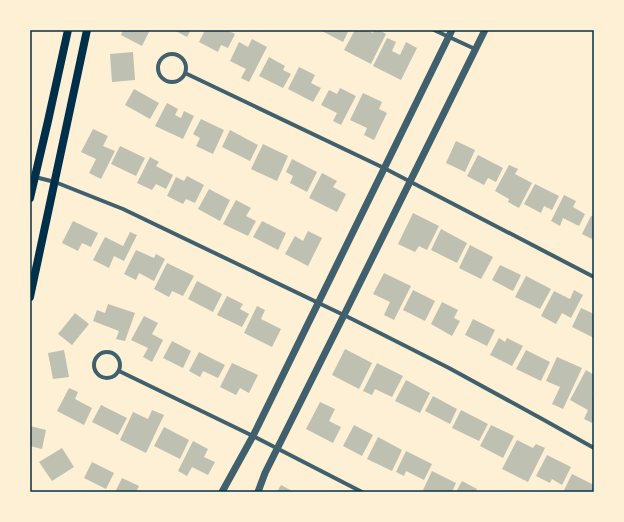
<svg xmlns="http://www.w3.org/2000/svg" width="624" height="522" font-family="Ubuntu,sans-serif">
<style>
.building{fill:#bec0b2}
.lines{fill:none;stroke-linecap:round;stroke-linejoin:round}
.minor{stroke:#3f606c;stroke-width:4}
.tertiary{stroke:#3f606c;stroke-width:7}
.secondary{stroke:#003049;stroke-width:8}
.neatline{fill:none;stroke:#003049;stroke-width:1.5}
</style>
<rect width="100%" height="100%" fill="#fdf0d5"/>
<!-- building -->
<path class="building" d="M123,30H150L142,46L121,35Z
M174,30H191L187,37Z
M205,30H227L235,34L228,48L221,45L218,52L199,42Z
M320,30H349L343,42Z
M355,30H366L373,33L374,30H379L386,34L371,64L344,50Z
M387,38L396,42L392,51L400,55L406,42L417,48L401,80L373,66Z
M252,39L267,47L249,82L241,78L246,69L230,61L239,42L248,47Z
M133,52L135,80L112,82L110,54Z
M269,57L285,66L283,70L291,74L283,88L259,76Z
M299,67L315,75L311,83L321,88L313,102L288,89Z
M340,88L356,96L341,125L333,121L337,113L321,105L329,90L337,94Z
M134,89L159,103L150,119L125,105Z
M363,93L382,102L379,109L387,113L374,140L364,135L367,128L350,120Z
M167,103L178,109L175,115L181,118L184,111L194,116L183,139L155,126Z
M201,119L224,130L213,154L196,146L200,138L193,134Z
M93,129L108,136L103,146L115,151L101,179L89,173L96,159L81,152Z
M230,130L258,145L250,161L222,147Z
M456,141L475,150L465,172L446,163Z
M263,144L288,156L277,181L251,169Z
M120,146L145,158L136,176L111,164Z
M478,155L503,168L496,182L488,178L484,185L467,176Z
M150,157L159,162L156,166L173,175L166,189L156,184L152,190L137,183Z
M292,159L317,172L307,192L290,183L293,176L286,172Z
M509,165L518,169L515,174L532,183L519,208L508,202L509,199L495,191Z
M322,173L337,181L333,187L346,194L337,212L309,198Z
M187,176L204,185L195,203L186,199L183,204L167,196L176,177L184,181Z
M535,184L559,196L552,210L544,206L541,213L524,204Z
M209,189L230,200L220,221L198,209Z
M564,195L576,201L573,207L585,214L579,226L563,218L560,226L551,221Z
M236,200L251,208L246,216L256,221L248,236L223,224Z
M413,213L439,226L427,250L419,246L415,252L398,244Z
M591,216L594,217V240L582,234Z
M73,221L98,233L91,247L82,243L78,251L62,243Z
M262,221L286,233L278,250L253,237Z
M441,229L467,243L457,263L431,250Z
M308,231L322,238L308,266L285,254L295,236L303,241Z
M130,232L137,235L124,261L114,256L109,268L93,260L105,237L123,246Z
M470,245L493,257L481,279L459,268Z
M136,250L154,258L156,254L165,259L154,281L139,273L136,280L124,274Z
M167,263L194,276L183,296L172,291L169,297L154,289Z
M500,265L521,275L513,291L492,280Z
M384,273L411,286L394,320L384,315L390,302L373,294Z
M526,276L551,289L540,309L515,297Z
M197,281L222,294L213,312L188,299Z
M413,290L435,301L425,321L403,310Z
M574,290L583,295L571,318L562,313L556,324L541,316L554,291L570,299Z
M227,296L243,304L240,309L249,314L242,327L217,315Z
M442,302L458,310L454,318L460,321L452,336L431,324Z
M108,304L135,313L125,341L116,339L119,331L93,321L97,310L105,313Z
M257,306L265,310L261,319L281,329L272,347L244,333Z
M581,308L594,314V338L572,327Z
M75,313L89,324L72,345L58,334Z
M144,316L158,323L152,334L163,340L152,362L143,357L148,348L131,340Z
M473,319L495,330L487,346L465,335Z
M499,338L505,342L507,338L523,346L512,366L490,355Z
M172,341L191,351L183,368L163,358Z
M345,349L372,363L359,389L332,375Z
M64,350L69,377L53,379L48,353Z
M526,350L550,362L541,381L516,369Z
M199,352L225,365L218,378L203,371L200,377L189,371Z
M557,357L582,368L563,409L552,404L560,387L546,381Z
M232,363L258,375L249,393L240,388L236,395L220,387Z
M377,363L403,376L392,397L375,389L372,395L363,391Z
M586,370L594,375V391L592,393L594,394V420L592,423L584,419L588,410L570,400Z
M406,380L430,393L420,413L395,401Z
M69,388L78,392L75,399L92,408L84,425L57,411Z
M433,396L457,409L450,424L425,411Z
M320,402L335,409L329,421L341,427L333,443L306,429Z
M101,405L127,418L118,435L92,422Z
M152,410L164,415L146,453L120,440L133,412L148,419Z
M461,410L488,424L479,441L452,428Z
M354,425L373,435L362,456L343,446Z
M491,425L514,436L503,458L480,446Z
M30,426L46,430L42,449L30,446Z
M164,427L189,440L180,459L154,446Z
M378,437L402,450L392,471L367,459Z
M517,440L533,448L536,444L545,448L528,482L502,469Z
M193,441L208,449L204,457L215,462L208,475L192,467L187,476L178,471Z
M62,448L74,467L52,481L39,462Z
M406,451L432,464L424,480L406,471L404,476L396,472Z
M547,455L571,467L562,485L552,479L550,483L536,476Z
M92,462L114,473L106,489L84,478Z
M432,471L456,483L452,492H427L423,490Z
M572,474L594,485V492H563Z
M122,478L139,486L136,492H115Z
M462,481L477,489L475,492H456Z
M281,485L294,492H277Z"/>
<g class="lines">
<!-- minor -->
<path class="minor" d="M434,30L475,49
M158 68a14 14 0 1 1 28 0a14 14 0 1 1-28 0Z
M185,73L384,168L594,277
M35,177L55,182L123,209L352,319L449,368L544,420L594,448
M94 365a13 13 0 1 1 26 0a13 13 0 1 1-26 0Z
M119,371L253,436L362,492"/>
<!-- tertiary -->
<path class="tertiary" d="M222,492L253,436L452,30
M258,492L265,473L344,315L485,30"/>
<!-- secondary -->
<path class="secondary" d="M30,198L48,121L68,30
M30,297L87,30"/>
</g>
<!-- border -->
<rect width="624" height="522" fill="none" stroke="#fdf0d5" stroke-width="62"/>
<rect x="31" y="31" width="562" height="460" class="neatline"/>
</svg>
